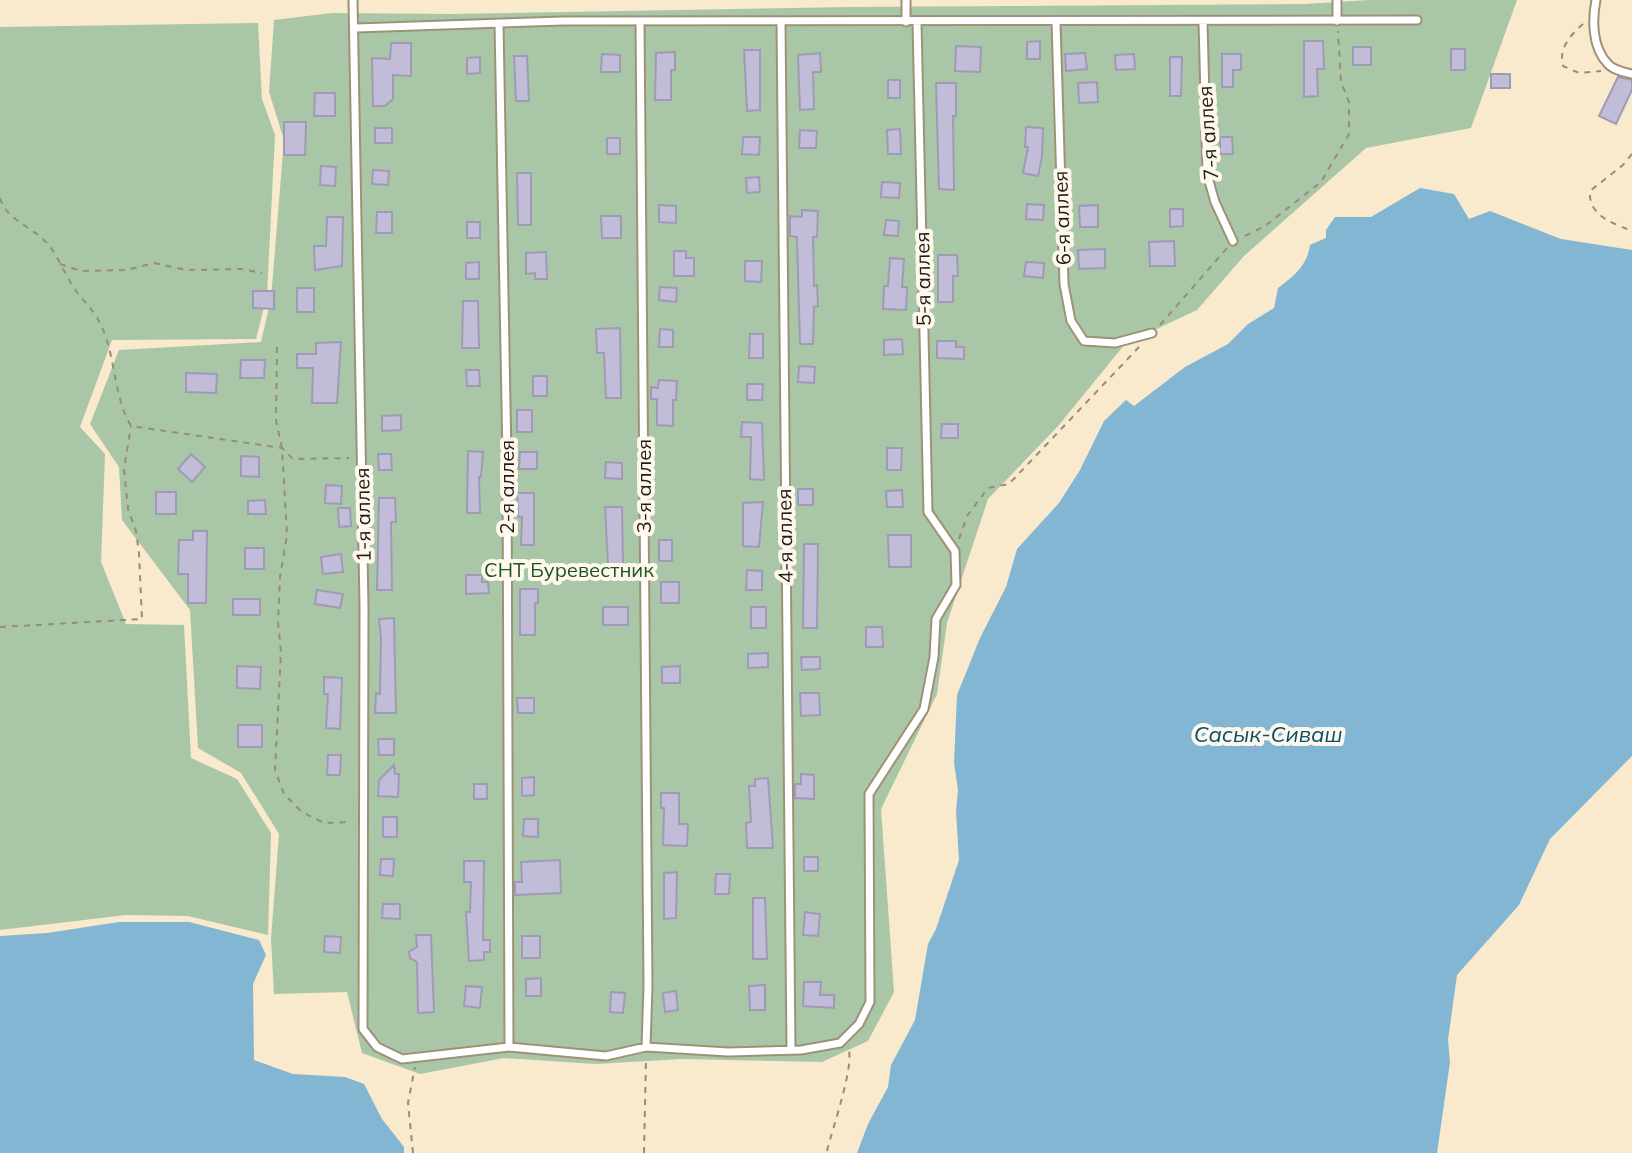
<svg xmlns="http://www.w3.org/2000/svg" width="1632" height="1153" font-family="Mulish,sans-serif">
<style>
.green{fill:#a9c7a7}
.water{fill:#82b6d3}
.building{fill:#c1bdd9;stroke:#9f9bb6;stroke-width:2}
.lines{fill:none;stroke-linecap:round;stroke-linejoin:round}
.service-casing{stroke:#9f9177;stroke-width:11}
.path{stroke:#988c78;stroke-width:2;stroke-dasharray:6 6;stroke-linecap:butt}
.service{stroke:#fff;stroke-width:7}
.labels{text-anchor:middle;stroke-width:8;stroke-linejoin:round;paint-order:stroke}
.street-label{font-size:20px;fill:#211b11;stroke:#fef7ec}
.park-label{font-size:20px;fill:#1e521e;stroke:#fef7ec}
.water-label{font-size:22px;font-style:italic;fill:#094f6c;stroke:#fef7ec}
</style>
<rect width="100%" height="100%" fill="#f9e9cd"/>
<!-- green -->
<path class="green" d="M1369,0H1517L1471,128L1366,148L1244,256L1197,310L1125,344L1059,425L988,499L947,623L937,694L881,809L894,992L868,1041L822,1062L682,1059L596,1064L504,1058L420,1074L362,1053L347,992L274,994L271,939L279,834L241,773L198,748L190,610L122,520L119,467L90,424L119,350L261,342L271,299L284,140L269,92L274,20L332,13L451,14L849,7L1306,4Z
M258,23L262,99L275,135L267,295L256,339L112,340L80,427L105,454L101,562L126,624L184,625L191,758L237,779L271,833L268,935L188,916L126,915L0,930V27Z"/>
<!-- water -->
<path class="water" d="M1420,188L1454,194L1469,219L1490,211L1561,239L1632,250V756L1550,839L1519,905L1457,975L1448,1040L1450,1062L1437,1153H857L868,1124L888,1087L891,1065L915,1020L928,944L936,929L959,860L956,811L958,790L954,763L957,695L980,638L1006,587L1017,549L1059,503L1080,470L1104,421L1126,400L1134,406L1185,367L1228,344L1248,324L1274,308L1278,288C1294,276 1307,266 1310,245L1326,238V230L1335,217H1371Z
M119,922H189L259,940L266,955L253,984L254,1060L293,1074L345,1077L364,1084L382,1119L404,1147V1153H0V936L47,933Z"/>
<!-- building -->
<path class="building" d="M1040,41V59H1027V42Z
M1304,41H1323L1324,69H1317L1318,96L1304,97Z
M391,43H411V76L393,75V99L385,106H373L372,58L390,59Z
M956,46L981,47L980,72L955,71Z
M1353,47H1371V65H1353Z
M1451,49H1465V70H1451Z
M744,50H760V110L747,111Z
M675,52V70H671V100H655L656,53Z
M820,53L821,72H813L814,109L800,110L798,55Z
M1085,53L1087,69L1066,71L1065,54Z
M602,54L620,55V72H601Z
M1134,54L1135,69L1116,70L1115,55Z
M1222,54H1241V70H1233V87H1222Z
M514,56H527L529,101H516Z
M480,57V73L467,74V58Z
M1170,57H1182L1181,96H1170Z
M1491,74H1510V88H1491Z
M1618,77L1632,80V90L1616,124L1599,116Z
M888,80H900V98H888Z
M1097,82L1098,102L1079,103L1078,83Z
M936,83H956V116H953L954,190L939,189Z
M315,93H335V116H314Z
M284,122H306L305,155H284Z
M1026,127L1043,128L1042,157L1038,176L1023,173L1028,147H1025Z
M375,128H392V143H375Z
M900,129L901,154H888L887,130Z
M800,130L817,131L816,148H799Z
M743,137H760L759,155L742,154Z
M1220,137H1232L1233,154H1220Z
M607,138H620V154H607Z
M321,166L336,167L335,186L320,185Z
M373,170L389,171L388,185L372,184Z
M517,173H531V225H518Z
M759,177L760,192L747,193L746,178Z
M882,182L900,183L899,198L881,197Z
M1027,204L1044,205L1043,220L1026,219Z
M659,205L676,206V223L659,222Z
M1098,205V227H1080L1079,206Z
M1170,209H1183V226L1170,227Z
M802,210L818,211L817,237H813L814,286L817,285L818,306L814,307L813,344H800L797,237L790,236V216L802,217Z
M377,212H392V233H376Z
M601,216H621V238H602Z
M327,217H343L342,266L315,270L314,246H326Z
M886,220L899,221L898,236L884,235Z
M467,222H480V238H467Z
M1174,241L1175,266H1150L1149,242Z
M1105,249V268L1079,269L1078,250Z
M674,251H686V258H694V276H674Z
M546,252L547,279H535V273L526,274V253Z
M938,255H957L958,276H953V302H938Z
M890,258L904,259L902,287H907L906,310L883,309L884,286H888Z
M745,261H762L761,282L745,281Z
M479,262V279H466V263Z
M1026,262L1044,263L1043,278L1024,276Z
M660,287L677,288L676,302L659,300Z
M297,288H314V312H297Z
M253,291H274V309L253,308Z
M463,301H478L479,348H462Z
M620,328L621,398H606L604,353H597L596,329Z
M660,329L673,330V347H659Z
M750,334H763V358H749Z
M902,339L903,354L884,355V340Z
M937,341H956V347H964V359L937,358Z
M341,342L337,403H312L313,368H297V354H316V343Z
M241,360H265L264,378H240Z
M799,366L815,367L814,383L798,382Z
M466,370H479L480,386H467Z
M186,373L217,374L216,393L186,392Z
M533,376H547V396H533Z
M659,380L677,381L676,400H673V426L657,425V399H651V387L658,388Z
M747,384H763L762,400H747Z
M517,410H532V432H517Z
M401,415V430L382,431V416Z
M742,422L762,423L764,480L750,479L751,437H741Z
M942,424H958V438H941Z
M887,448H902L901,470H887Z
M468,451L483,452L481,477H479L480,513H467Z
M520,452H537V469H519Z
M191,454L205,467L192,482L178,469Z
M378,454H391L392,470H379Z
M241,456L259,457V477L241,476Z
M606,462L622,463V479L605,478Z
M326,485L342,486L341,504L325,503Z
M798,489H813V505H798Z
M902,490L903,507H887L886,491Z
M156,492H176V514H156Z
M517,493H534V545H521L522,517H518Z
M379,498H395L396,522H391L392,590H377Z
M265,500L266,514H248V501Z
M763,502L759,547L743,546V503Z
M605,507H622L623,564H608Z
M338,508H350L351,526L339,527Z
M193,531H207L206,603H188V574H178L179,540H193Z
M888,535H911V567H889Z
M659,540H672V561H659Z
M804,544H818L817,628H803Z
M245,548H264V569H245Z
M341,554L343,572L323,574L321,557Z
M747,570L762,571V590H746Z
M466,575H482V582H488L489,593L466,594Z
M661,582H679V603H661Z
M520,589H538V603H535V635H520Z
M317,590L343,594L340,608L315,604Z
M233,599H260V615H233Z
M603,607H628V625H603Z
M751,607H766V628H751Z
M394,618L396,713H375L376,693L380,694L381,638L379,619Z
M866,627H882L883,647H866Z
M768,653V667L748,668V654Z
M801,657H820V669L802,670Z
M237,666L261,667L260,689L237,688Z
M680,666V683H662V667Z
M324,677L342,678L340,729L326,728L328,694H324Z
M800,693H819L820,715L801,716Z
M517,698H534V713H518Z
M238,725H262V747H238Z
M378,739H394V755H379Z
M328,755H341L340,775H327Z
M394,765L395,774H399L398,797L378,796L379,780Z
M801,774L814,775V799L795,798V784H801Z
M534,777V795L522,796V778Z
M768,778L773,848H747L746,823L751,822L749,786H755V779Z
M474,784H487V799H474Z
M661,793H679V824H688L687,846L663,845L664,808H661Z
M383,817H397V837H383Z
M524,819H538V837L523,836Z
M804,857H818V871H804Z
M381,859H394L393,876L380,875Z
M560,860L561,893L515,895V882H522L521,862Z
M464,861H484L483,940H490V952H484V960L469,961L466,912H470L471,882H464Z
M677,872L676,918L664,919V873Z
M716,874H730L729,894H715Z
M753,898H765L767,959H753Z
M383,904H400V919L382,918Z
M805,912L820,914L818,936L803,935Z
M416,935H431L434,1012L418,1013L417,962L410,958L409,952L417,947Z
M325,936L341,937L340,953L324,952Z
M522,936H540V958H522Z
M541,978V996H526V979Z
M804,982H821L820,995H834V1008L803,1006Z
M765,985V1010H750L749,986Z
M466,986L482,987L480,1008L464,1006Z
M676,991L678,1010L665,1012L663,993Z
M611,992L625,993L623,1013L610,1012Z"/>
<g class="lines">
<defs>
<path id="service" d="M353,0L364,607L363,1029L377,1047L402,1059L509,1047L606,1056L646,1047L728,1052L801,1050L840,1043L859,1024L870,1002L869,794L924,709L934,657L936,619L956,585L955,551L928,512L917,22
M906,0V22
M1337,0V21
M1596,0C1592,20 1592,48 1608,64C1613,70 1624,72 1632,74
M640,22L648,986L646,1047
M781,22L791,1050
M1056,22L1064,284L1071,321L1084,341L1115,343L1152,333
M1203,22L1207,174L1215,202L1233,241
M499,23L507,459L509,1047
M356,28L563,21L1417,20"/>
</defs>
<!-- service casing -->
<use href="#service" class="service-casing"/>
<!-- path -->
<path class="path" d="M1583,24C1571,34 1558,49 1563,66L1579,73L1601,71
M1632,154L1623,165L1590,191C1588,216 1613,223 1632,231
M0,198C7,221 33,227 48,244C58,256 64,273 73,286C79,297 89,305 96,316C117,349 111,392 131,426L282,448L293,459L349,458
M1245,236L1265,226L1321,182L1349,134V102L1341,82L1338,31
M60,264L81,271L127,270L154,263L187,270L241,269L262,273
M1160,325L1227,248
M277,347L276,421L282,448L287,535L280,577L278,622L281,652L275,770L284,794L302,812L324,823L351,822
M959,539L967,516L988,488L1009,484L1139,347
M0,627L142,619L139,553L136,531L128,509L124,469L131,426
M827,1151C832,1130 853,1070 849,1051
M413,1153L408,1103L415,1067
M644,1153L646,1058"/>
<!-- service -->
<use href="#service" class="service"/>
</g>
<g class="labels">
<!-- street labels -->
<g class="street-label">
<text transform="translate(1208 133) rotate(-94)" y="7">7-я аллея</text>
<text transform="translate(1062 218) rotate(-92)" y="7">6-я аллея</text>
<text transform="translate(923 279) rotate(-91)" y="7">5-я аллея</text>
<text transform="translate(644 486) rotate(-90)" y="7">3-я аллея</text>
<text transform="translate(507 487) rotate(-90)" y="7">2-я аллея</text>
<text transform="translate(363 515) rotate(-91)" y="7">1-я аллея</text>
<text transform="translate(785 536) rotate(-91)" y="7">4-я аллея</text>
</g>
<!-- park labels -->
<g class="park-label">
<text x="569" y="577">СНТ Буревестник</text>
</g>
<!-- water labels -->
<g class="water-label">
<text x="1268" y="742">Сасык-Сиваш</text>
</g>
</g>
</svg>
